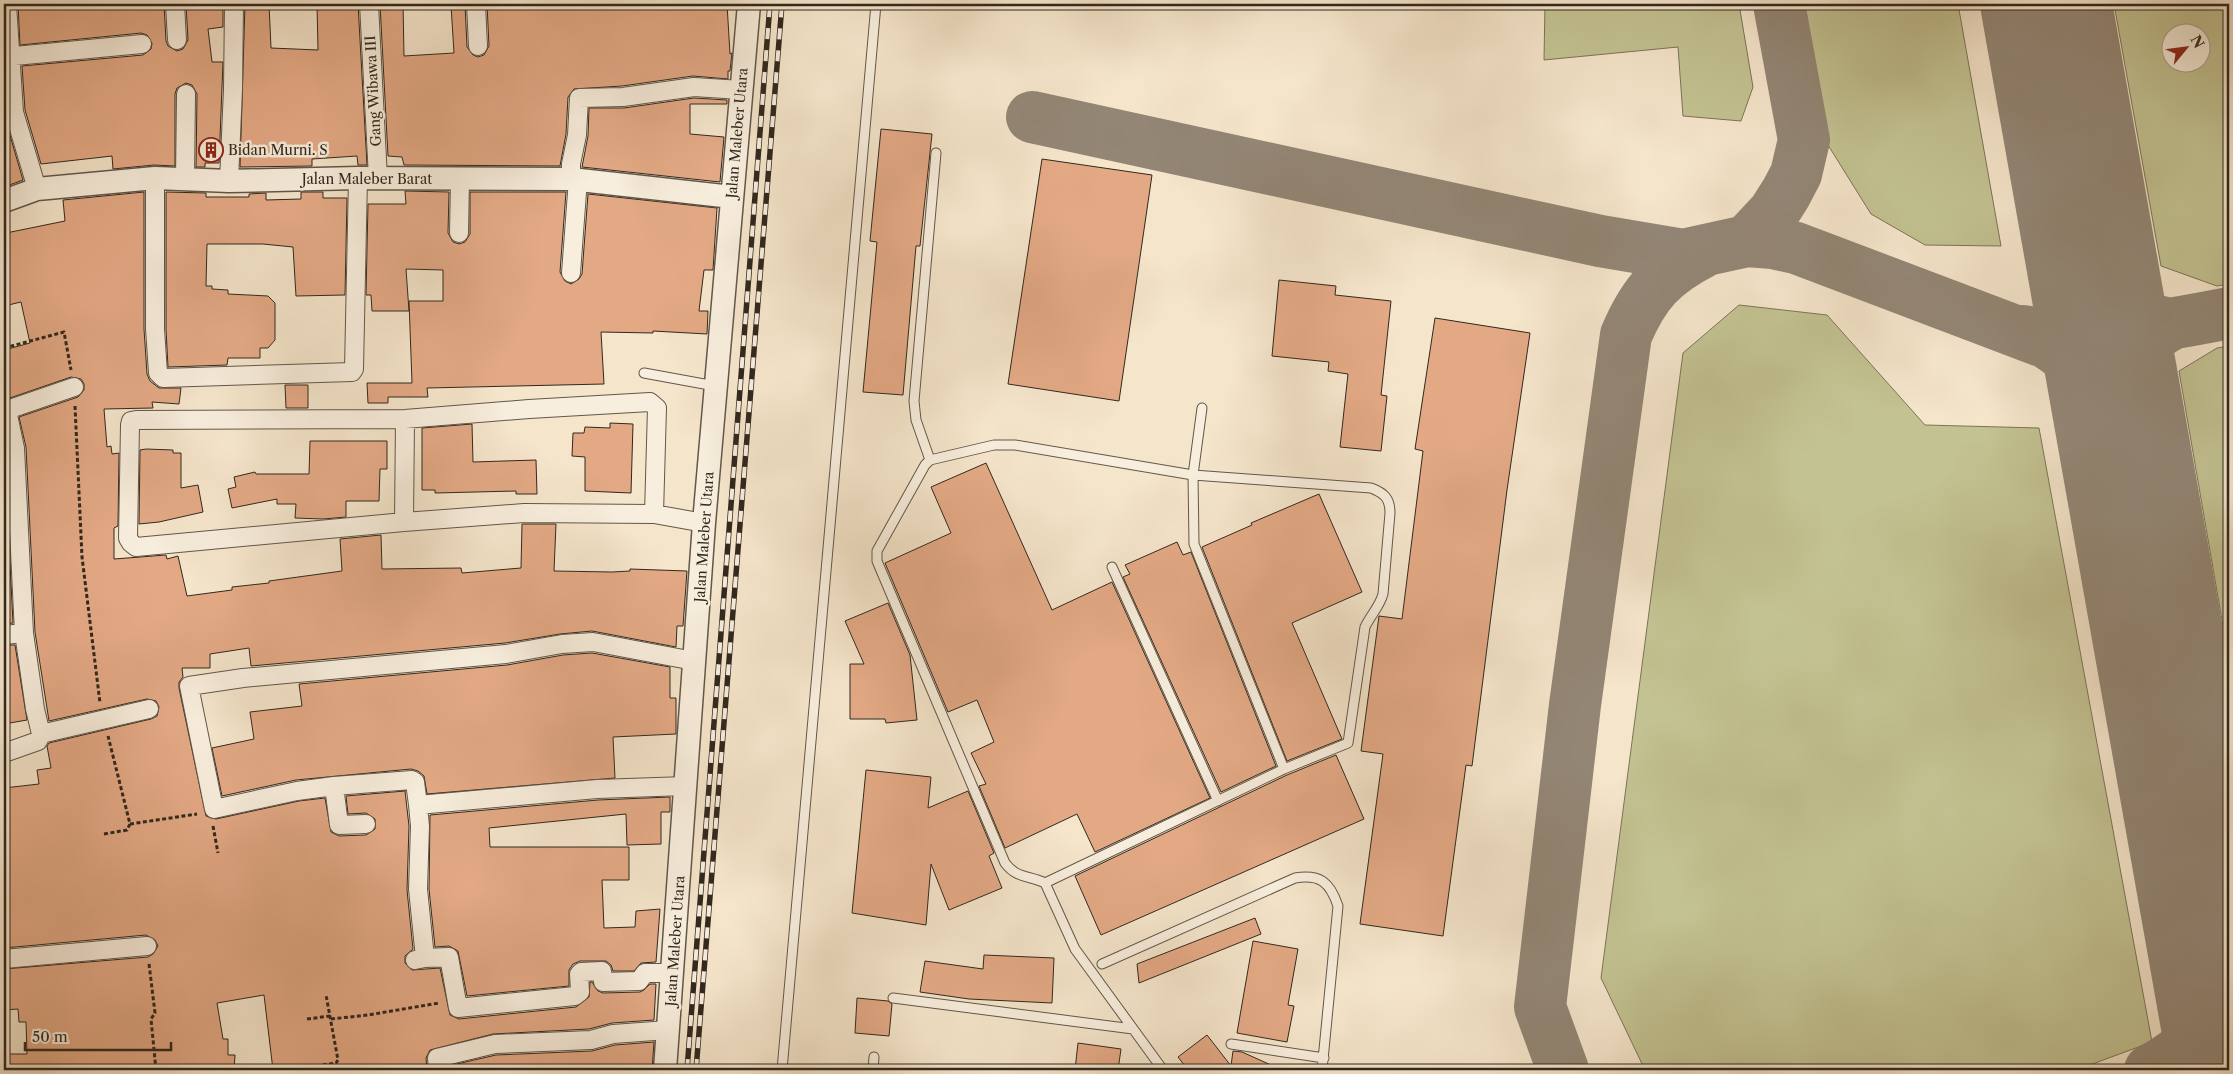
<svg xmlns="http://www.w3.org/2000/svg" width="2233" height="1074" font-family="'Libre Caslon Text',serif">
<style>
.green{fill:#c3c292;stroke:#7a7558;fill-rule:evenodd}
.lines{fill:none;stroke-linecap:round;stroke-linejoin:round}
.taxiway{stroke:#938675;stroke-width:52}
.runway{stroke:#938675;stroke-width:131}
.building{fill:#e3a985;stroke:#31281f}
.service-casing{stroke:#62574a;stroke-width:11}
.minor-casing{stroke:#62574a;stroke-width:20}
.tertiary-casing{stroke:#62574a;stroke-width:25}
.path{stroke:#31281f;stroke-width:3;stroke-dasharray:4 2.5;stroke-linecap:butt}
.service{stroke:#f8eedd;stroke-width:9}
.minor{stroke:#f8eedd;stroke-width:18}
.tertiary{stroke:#f8eedd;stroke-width:22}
.rail-casing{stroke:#31281f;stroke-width:5.5}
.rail{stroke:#f8eedd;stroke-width:4;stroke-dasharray:11;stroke-linecap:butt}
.labels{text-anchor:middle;stroke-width:5;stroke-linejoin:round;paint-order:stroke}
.street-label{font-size:14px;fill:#31281f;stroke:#f8eedd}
.poi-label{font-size:14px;fill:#31281f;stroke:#f8eedd;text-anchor:start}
</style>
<rect width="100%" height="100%" fill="#f5e5cb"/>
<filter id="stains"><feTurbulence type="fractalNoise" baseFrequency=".004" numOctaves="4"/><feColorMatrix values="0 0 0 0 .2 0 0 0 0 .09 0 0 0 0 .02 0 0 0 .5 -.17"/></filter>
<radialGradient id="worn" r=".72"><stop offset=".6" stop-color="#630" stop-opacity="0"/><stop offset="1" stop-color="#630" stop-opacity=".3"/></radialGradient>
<!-- green -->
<path class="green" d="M1545,4H1739L1753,87L1741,121L1683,116L1678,47L1544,60Z
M1796,4H1958L2001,246L1925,245L1871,214L1818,129Z
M2114,4H2229V284L2217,286L2161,266ZM2170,32H2200V62H2170Z
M1739,305L1827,315L1925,425L2039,428L2152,1042L2087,1066L2064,1070H1645L1601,978L1683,353Z
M2229,346V661L2179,371L2217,348Z"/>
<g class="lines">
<!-- taxiway -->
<path class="taxiway" d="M1032,117L1600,241L1683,255L1747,241L1773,243L1796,248L2047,343C2082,366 2100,386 2120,422
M1747,241L1774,212L1786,193L1796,174L1804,140L1779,4
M2089,250C2108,289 2125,318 2172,324C2152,335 2126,353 2123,378C2121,393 2121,408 2120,422
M2022,331C2084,341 2168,325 2229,313
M2172,716C2187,736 2205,753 2229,760
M2199,866C2203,837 2206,825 2229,804
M1563,1070L1540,1007L1575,705L1626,335C1644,293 1662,273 1703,252
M2150,1070C2177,1056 2202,1037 2212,1007C2215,996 2216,983 2217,972"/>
<!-- runway -->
<path class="runway" d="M2046,4L2229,1038"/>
</g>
<!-- building -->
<path class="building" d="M18,4H164L166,41L168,46L177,51L183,49L188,40L186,4H223V27L208,29L212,62H223L219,163H205V167H196L197,94L192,85L186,83L177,88L175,94V166L154,165L113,169L112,156L41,164L25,110L22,66L143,55L151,49L152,43L147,35L141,33L20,45Z
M245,4H269L271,48L318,50L317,4H358L367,165H358L357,156L312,159V166L240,167Z
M380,4H403L404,56L454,53L451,5L465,4L467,47L473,55L478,57L484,55L489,46L487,4H727L730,54L732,53L730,71H728V79L693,76L622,86L574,89L568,97L566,134L560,166L404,165L402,157L388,156Z
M694,98L727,100V104H690V134L724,137L720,182L582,167L588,136L589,108H624Z
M4,115L23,180L4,187Z
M881,129L932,134L920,246H916L903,395L863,392L877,242L870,241Z
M1042,159L1152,175L1119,401L1008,384Z
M405,191L449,192L448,233L453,242L459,244L465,242L470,234V192H566L560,272L565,281L571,284L579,279L582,274L588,194L717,208L713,270H704L699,311H708L707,334L653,331V333L601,332L604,384L427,388L428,397H388V403H368L367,383H412L409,301H443V270L406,269L409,311H372L371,295H366L368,204H406Z
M144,192V329L147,374L150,381L159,388H181L179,404L152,402L153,408L104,409L107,447L111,446L112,454L119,453L118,526L114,528V559L166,555L167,559L178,556L187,596L232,590V587L269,583V581L342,571L340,539L381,535L382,569L461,568L462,573L521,568L522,524H556L554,571L612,572L630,571V569L687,571L683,626H677L676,647L592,631L560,634L505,643L251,666L249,648L210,654V668H182L183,677L179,682V688L206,816L216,819L299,801L325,798L331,832L339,836L366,835L375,829V819L366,813L348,814L346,796L405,791L409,826L407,890L413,949L405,956V963L412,970L440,968L450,1015L459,1019L576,1007L589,997L590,982H592L598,991L603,993L640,992L644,990L650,984H656L654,1020L612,1023L589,1029L493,1034L430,1050L426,1058L427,1070H273L264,995L217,1003L223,1039H228V1055H235L234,1070H7V1054H27L26,1022H19L18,1009L4,1010V969L148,957L153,954L158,946L155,940L146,935L4,948V788L39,784L37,770L51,768L47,746L49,743L151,719L157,716L159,707L156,701L147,699L49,721L35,632L26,447L19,417L78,397L84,390V384L81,379L71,377L4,400V350L30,343L21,302L4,306V238L7,237L6,233L65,221L63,200Z
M166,192L206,193V197H249V194L266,193V200L301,199V192H323V198H347L345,295L296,296L293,247L263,244H207L206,286H212V289L228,290V294L268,296L275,303V340L268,348H260V358H228L227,365L168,367L166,329Z
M1279,280L1336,286L1335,295L1391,301L1381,395L1387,396L1381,451L1340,447L1348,374L1328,371L1329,362L1272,356Z
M1435,318L1530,333L1507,490L1472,766L1466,765L1443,936L1360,924L1383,754L1361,751L1379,616L1402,619L1423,451L1415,449Z
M285,385H308V408H286Z
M610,423L633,424L631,493L585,491V457L572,456L573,433H584L585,427L610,428Z
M472,424L473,462L536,460L537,494H516V491L435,493V490H422V428Z
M310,441H387V469H380L379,501H346V517L323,519L295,518L296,504H277V499L232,508L228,489L236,487L234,477L255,472L256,474H309Z
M4,446L13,623L4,624Z
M146,449L173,450V453H181V488L198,485L203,512L159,522L139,524L140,450Z
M986,463L1052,610L1112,582L1210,798L1095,852L1077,814L1005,848L979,786L986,784L971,753L994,742L977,700L948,712L885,563L951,533L931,487Z
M1319,494L1362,592L1292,623L1342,739L1287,761L1202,547L1252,525L1251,523Z
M1177,542L1183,555L1191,552L1276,766L1221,792L1123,577L1130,574L1125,565Z
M888,603L910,655L917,720L886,723L885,719H850V664H864L845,621Z
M4,645H15L27,720L4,724Z
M592,653L670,667V698H676V734L613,737L615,778L427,794L424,776L418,771L411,769L296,780L222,796L212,748L254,739L250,712L302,706L299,684L507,665L563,655Z
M1336,755L1364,819L1101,935L1075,876L1287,775Z
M866,770L931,777L928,808L968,791L994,853L989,856L1002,888L949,910L931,864L926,925L852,913Z
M670,797V812H661V844L627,845L626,814L489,828L490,847H629V880H602L604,928L635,927L636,911L660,909L656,962L641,963L634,971H613L611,965L606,961H580L573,964L569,970V986L467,996L458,951L449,946L435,947L429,889L430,815L598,800Z
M1255,918L1261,934L1139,983L1137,964Z
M1253,941L1298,949L1288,1005L1294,1006L1287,1042L1237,1033Z
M984,955L1054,958L1052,1003L969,999L920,992L925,961L983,969Z
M857,998L888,1001L892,1004L889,1036L855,1033Z
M1207,1035L1231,1066L1233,1051L1242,1052L1282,1070H1188L1178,1057Z
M654,1042L652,1070H448V1066L496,1055L592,1051L615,1045Z
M1078,1043L1121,1049L1118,1070H1075Z"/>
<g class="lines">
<defs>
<path id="service" d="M644,373L715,386
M1202,408L1193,475L1194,544L1284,769
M994,445H1015L1193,475L1371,488C1384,493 1390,498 1390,513L1383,594C1380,606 1370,616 1365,627L1348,743L1284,769L1045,883C1029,875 1017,879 1005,863L877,561V551L925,465L930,460Z
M930,460L916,420L914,401L936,153
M1112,567L1218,801
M1045,883L1075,949L1163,1070
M1102,964L1295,878C1320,874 1330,882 1338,906L1322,1070
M893,998L1133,1029
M1231,1044L1324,1058
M782,1070L876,4
M873,1070L874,1057"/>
<path id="minor" d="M7,4L14,112L37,189
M175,4L177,40
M369,4L378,178
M476,4L478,46
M4,57L142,44
M155,178V329L158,373L163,378L352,372L354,369L358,178
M185,179L186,94
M571,179V164L577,135L579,98L623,97L694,87L741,90
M229,181L233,89L234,4
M459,233L460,179
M571,273L578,179
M4,411L74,387
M654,514L524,513L404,522L136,547L131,543L128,538L130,425L131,421L136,420L405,419L529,409L650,402L657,408L654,514L704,523
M404,522L405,419
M24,633L35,709L41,734
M4,635L24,633L15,448L7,410
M41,734L149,709
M4,753L38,741L41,734
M334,786L412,780L415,782L418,805L597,789L686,786
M366,824L339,825L334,786L297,791L214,809L189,686L243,678L506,654L562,644L593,642L694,661
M425,958L449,957L458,1008L575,996L580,992L579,974L581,972L602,971L603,982L639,981L645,973H673
M4,959L147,946
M415,960L425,958L418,889L420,826L418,805
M438,1070L437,1058L495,1044L591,1040L613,1034L668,1030"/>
<path id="tertiary" d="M4,201L37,189L155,178L229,181L358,178L571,179L732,197
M665,1070L704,523L749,4"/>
</defs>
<!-- service casing -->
<use href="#service" class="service-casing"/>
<!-- minor casing -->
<use href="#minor" class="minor-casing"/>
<!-- tertiary casing -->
<use href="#tertiary" class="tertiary-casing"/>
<!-- path -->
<path class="path" d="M4,348L64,332L71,370
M75,406L82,557L100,703
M130,824L197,814
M213,826L218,853
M104,834L127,830L130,824L108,736
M149,964L155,1013L151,1019L156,1070
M307,1019L330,1016
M331,1019L368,1015L439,1003
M319,1070L322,1065L336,1063L338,1060L326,995"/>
<!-- service -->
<use href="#service" class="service"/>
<!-- minor -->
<use href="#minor" class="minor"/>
<!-- tertiary -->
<use href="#tertiary" class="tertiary"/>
<defs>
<path id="rail" d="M687,1070L770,4
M696,1070L782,4"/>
</defs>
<!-- rail casing -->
<use href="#rail" class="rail-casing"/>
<!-- rail -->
<use href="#rail" class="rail"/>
</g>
<!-- icons -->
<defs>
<symbol id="building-ring" viewBox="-11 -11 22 22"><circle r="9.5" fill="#f8eedd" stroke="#8f2418" stroke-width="1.5"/><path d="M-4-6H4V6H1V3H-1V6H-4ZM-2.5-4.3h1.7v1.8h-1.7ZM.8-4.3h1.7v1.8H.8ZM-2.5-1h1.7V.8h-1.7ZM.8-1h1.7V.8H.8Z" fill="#8f2418"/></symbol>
</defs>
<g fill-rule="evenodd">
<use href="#building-ring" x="197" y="136" width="28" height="28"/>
</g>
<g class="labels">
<!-- street labels -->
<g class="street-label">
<text transform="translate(373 91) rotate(-93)" y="5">Gang Wibawa III</text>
<text transform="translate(737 133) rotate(-85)" y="5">Jalan Maleber Utara</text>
<text x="367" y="184">Jalan Maleber Barat</text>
<text transform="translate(704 537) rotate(-86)" y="5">Jalan Maleber Utara</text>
<text transform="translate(675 941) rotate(-86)" y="5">Jalan Maleber Utara</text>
</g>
<!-- poi labels -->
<g class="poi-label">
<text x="228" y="155">Bidan Murni. S</text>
</g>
</g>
<!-- margin -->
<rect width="2233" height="1074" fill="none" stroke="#f5e5cb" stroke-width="20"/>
<rect x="5" y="5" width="2223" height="1064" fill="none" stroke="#31281f" stroke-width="2.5"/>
<rect x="10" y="10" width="2213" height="1054" fill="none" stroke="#31281f"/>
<!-- north arrow -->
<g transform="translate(2186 48) rotate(61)"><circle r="24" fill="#f8eedd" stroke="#a89f91"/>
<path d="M0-4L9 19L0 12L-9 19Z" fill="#8f2418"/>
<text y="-8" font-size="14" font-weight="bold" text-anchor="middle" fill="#31281f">N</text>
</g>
<!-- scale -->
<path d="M25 1042v8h146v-8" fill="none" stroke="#31281f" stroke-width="2.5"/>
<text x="32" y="1042" font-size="15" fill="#31281f" stroke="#f8eedd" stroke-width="4" paint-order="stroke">50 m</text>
<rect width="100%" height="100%" filter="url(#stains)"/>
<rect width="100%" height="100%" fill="url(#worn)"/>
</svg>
